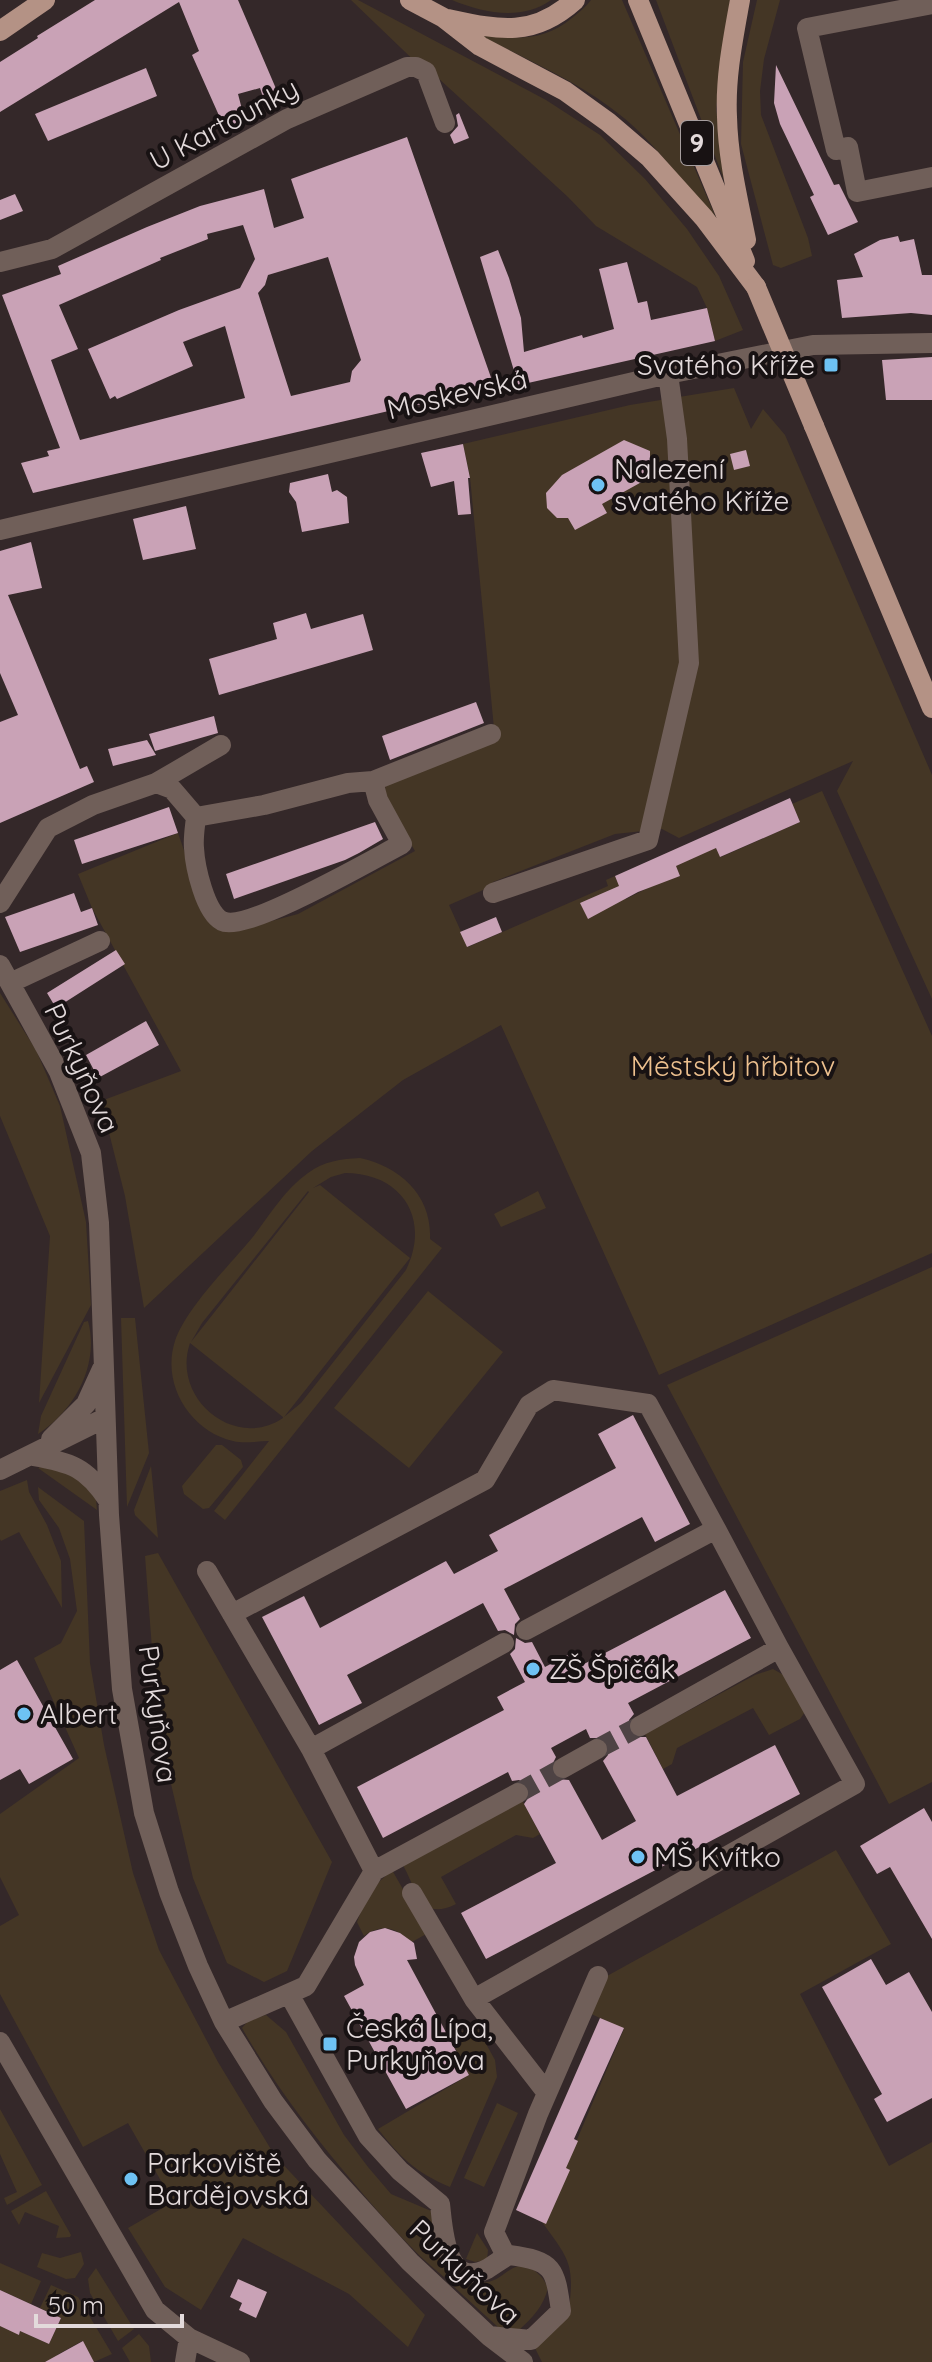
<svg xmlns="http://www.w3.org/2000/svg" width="932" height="2362" font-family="Quicksand,sans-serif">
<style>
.green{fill:#443625;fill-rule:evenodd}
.building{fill:#c9a2b6;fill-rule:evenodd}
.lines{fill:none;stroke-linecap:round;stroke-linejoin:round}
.minor-tunnel{stroke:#4e4344;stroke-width:20;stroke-dasharray:20 10;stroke-linecap:butt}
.minor{stroke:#705f59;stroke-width:20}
.major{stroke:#b49285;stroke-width:20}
.major-bridge{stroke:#b49285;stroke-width:20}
.poi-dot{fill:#6ec2f3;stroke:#181213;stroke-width:3}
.labels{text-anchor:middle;stroke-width:8;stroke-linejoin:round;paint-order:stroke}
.shield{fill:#181213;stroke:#a69e9f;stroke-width:2}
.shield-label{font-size:26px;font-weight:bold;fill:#e3dadb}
.street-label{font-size:28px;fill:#e3dadb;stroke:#181213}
.poi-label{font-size:28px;fill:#e3dadb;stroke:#181213;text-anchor:start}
.park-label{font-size:28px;fill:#edc08e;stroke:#181213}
</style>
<rect width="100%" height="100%" fill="#342829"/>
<!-- green -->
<path class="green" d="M351,0H358L546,100L600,135L645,179L687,229L719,276L743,330L715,341L707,308L697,287L596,226L568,197L437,77L426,72Z
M452,0H551C522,21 483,13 452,0Z
M591,0H622L723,234C692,194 663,151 624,118C580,82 525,59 475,33C514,38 540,44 572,18C579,12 586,7 591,0Z
M656,0H730L716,109L729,193Z
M757,0H780L764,59L760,91L761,115L808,238L812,256L781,268L773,265L741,144L743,62Z
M734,388L751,429L763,409L785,435L932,775V999L837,791L853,761L679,838L662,829L615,834L493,882L490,887L449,905L468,947L608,886L606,880L615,876L626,899L666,879L680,876L669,852L712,840L721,857L800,822L792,804L822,791L932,1036V1253L659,1375L501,1025L403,1080L312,1151L144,1308L125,1196L101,1101L181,1071L92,908L78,874L178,833L204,908L230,932L298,914L415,851L384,799L386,782L495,739L470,477L463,444L630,405Z
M0,993L36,1050L60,1106L86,1222L91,1305L39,1403L50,1236L0,1116Z
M360,1158C400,1167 432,1195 430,1239L442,1248L225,1520L214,1511L269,1441C257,1441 245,1444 233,1441C190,1431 161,1384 175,1341C186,1308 229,1266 252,1238C269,1216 285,1189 308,1173C324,1161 341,1159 360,1158ZM345,1173C402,1173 431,1219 406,1270L301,1403L284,1417L410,1258L320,1185L313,1188L331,1177ZM308,1191L309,1192L191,1342L202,1323ZM190,1343L283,1417V1418C234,1451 171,1398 190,1343Z
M538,1191L546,1208L501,1227L494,1214Z
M932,1267V1782L889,1804L667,1385Z
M428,1291L503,1352L409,1468L334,1408Z
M121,1318H135L149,1453L127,1507Z
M88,1321C100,1365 74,1411 38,1434L41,1416L84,1322Z
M216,1445H222L241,1460L243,1467L209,1508L203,1509L184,1494L182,1486Z
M44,1466L72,1470L96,1499L97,1510L38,1468Z
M151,1466L158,1538L135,1515L134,1510Z
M27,1480L29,1492L47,1525L61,1561L62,1608L19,1532L1,1541L0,1539V1491Z
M38,1487L84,1521L90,1663L104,1745L133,1873L159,1950L218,2062L275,2156L425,2315L408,2347L349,2294L243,2238L201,2310L165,2287L128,2228L173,2202L128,2123L83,2147L0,1994V1926L19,1915L0,1877V1814L79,1758L34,1658L61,1643L77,1611L70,1559L59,1528L39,1500Z
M158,1553L332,1862L287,1971L264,1982L227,1963L193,1878L158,1728L145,1556Z
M773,1669L789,1678L805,1712L800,1719L769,1735L753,1708L677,1748L672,1764L663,1769L645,1734L755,1675Z
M522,1800L540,1834L533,1838L516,1835L441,1877L456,1904C421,1922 417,1891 403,1865Z
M836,1850L891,1944L800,1994L889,2166L932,2142V2362H542L531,2340L569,2308C575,2263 568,2258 542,2222L624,2029L589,2013L607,1976Z
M392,1870L428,1933L410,1943C397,1926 380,1924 364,1936L357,1922L369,1891Z
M266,2015L286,2032L344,2135L368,2167L391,2194L436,2213C435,2235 435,2254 447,2273L444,2277C412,2251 385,2220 358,2188C315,2138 275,2086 242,2028L248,2021Z
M475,2024L495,2060L497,2077L450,2187C415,2172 401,2158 378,2129L469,2075L450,2038Z
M497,2103L518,2113L484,2187L464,2178Z
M0,2109L42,2185L7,2205L4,2198L17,2192L0,2154Z
M46,2191L71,2235L70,2237L56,2238L59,2226L25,2212L19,2225L11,2211Z
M477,2233L488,2250L487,2260L475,2262L466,2259Z
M81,2252L84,2264L75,2278L66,2279L37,2267L42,2253L60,2258Z
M0,2263L41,2281L31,2304L0,2290Z
M523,2265C536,2270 543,2276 548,2288C543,2307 533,2317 519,2330L498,2327L453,2286L457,2281C470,2283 487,2285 498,2278C508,2272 511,2267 523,2265Z
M96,2268L134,2329L118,2341L90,2293L88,2279Z
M51,2285L78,2297L112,2354L94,2362L82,2341L57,2355L61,2362H0V2322L19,2335L20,2331L49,2344L61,2318L40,2308Z
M139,2334L149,2346L151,2362H130L122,2348Z"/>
<!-- building -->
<path class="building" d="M95,0H238L283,105L268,112L260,88L238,94L245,121L225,129L192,55L199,51L179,2L0,112V62L38,38L37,36Z
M776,65L834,185L839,184L858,222L828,235L810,197L814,195L780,124L774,103Z
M146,68L157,96L48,141L35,114Z
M459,113L469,138L454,144L450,135L458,126L456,115Z
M407,137L495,389L393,410L33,493L21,463L49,456L47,451L60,448L2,295L61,274L58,266L147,227L200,206L264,189L274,228L304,218L291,179ZM243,225L255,259L240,288L179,310L88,349L110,399L115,396L117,399L193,366L183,342L225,326L245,398L80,440L51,360L78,349L59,305L161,260L160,258L208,239L207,234ZM328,257L361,360L352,371L350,382L291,396L258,293L265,285L268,275Z
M15,194L23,211L0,220V200Z
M898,236L900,242L914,239L922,275H932V315L911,313L842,318L837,280L863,277L854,254L880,240Z
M498,250L509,278L521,318L524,352L582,335L583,338L614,329L599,269L627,262L638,303L647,301L651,320L707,308L715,341L528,383V389L520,391L480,257Z
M932,357V400H886L882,360Z
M624,440L650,451V463L652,464L647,479L602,504L607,513L575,530L568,518H557L547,508L546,493L562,475Z
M463,444L470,478H468L471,514L458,515L454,481L431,487L421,453Z
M746,450L750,466L734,470L730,454Z
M328,474L332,492L337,490L347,497L349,523L302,532L296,502L289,492L290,483Z
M186,506L196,549L143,560L133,519Z
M31,542L42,588L8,595L80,769L87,766L94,782L0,823V722L18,715L0,673V551Z
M306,613L311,629L363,614L373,650L219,695L209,659L277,639L273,623Z
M476,702L484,723L390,760L382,736Z
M214,716L218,733L155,751L149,734Z
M147,740L156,755L113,766L108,749Z
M790,798L800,822L720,857L716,848L676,866L680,876L638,892L588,919L580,903L619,886L615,876Z
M169,807L178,833L82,864L74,840Z
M375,822L383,839L359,853L345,860L234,899L226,874Z
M74,893L81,912L92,908L98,925L20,952L5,917Z
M496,917L502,932L467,947L460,932Z
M116,950L125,964L56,1008L47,993Z
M146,1021L159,1045L98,1078L86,1055Z
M633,1415L690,1524L655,1542L642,1517L504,1589L520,1619L515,1624L514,1635L505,1630L498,1631L483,1603L347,1675L362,1703L319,1725L262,1617L304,1596L320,1628L446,1561L454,1574L498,1551L489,1535L616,1468L598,1434Z
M725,1590L751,1638L628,1703L634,1714L629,1720L628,1732L634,1737H646L677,1796L775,1745L800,1794L486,1959L461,1913L556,1863L524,1804L531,1794L529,1786L519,1780L512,1781L508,1772L383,1838L357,1787L504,1710L497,1697L525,1682L510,1654L515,1649L516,1638L525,1643L532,1642L545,1667L577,1650L584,1664ZM586,1729L590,1738H603L609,1743L608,1755L603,1761L636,1821L602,1840L569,1780L557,1779L550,1769L556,1757L551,1748Z
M17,1660L73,1759L29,1784L20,1769L0,1780V1670Z
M924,1808L932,1822V1939L890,1867L877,1874L860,1846Z
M385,1928L400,1933L414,1943L417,1959L407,1960L469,2075L406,2109L344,1996L364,1985L355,1965L354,1957L359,1942L370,1932Z
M871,1959L886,1985L909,1972L932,2012V2098L887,2122L874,2099L882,2094L822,1987Z
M600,2018L624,2028L574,2139L578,2141L566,2168L570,2170L546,2224L516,2210Z
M238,2279L267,2292L256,2318L239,2310L242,2303L230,2297Z
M0,2290L61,2318L49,2344L20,2331L19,2335L0,2326Z
M83,2341L94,2362H45Z"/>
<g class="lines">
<!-- minor-tunnel -->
<path class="minor-tunnel" d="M597,1749L640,1726
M518,1793L563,1768"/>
<!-- minor -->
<path class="minor" d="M932,4L807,28L836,150L848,147L857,192L932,177
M0,262L52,249L287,119L407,67H416L426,72L445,123
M0,530L668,374L813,345L932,343
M373,781L491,734
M156,783L221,745
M493,893L648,840L689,663L677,439L668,374
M0,903L48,828L93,805L156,783L172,789L196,817C195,827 193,838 194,848C195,867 205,912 222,921C246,933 373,859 402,844L378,800L373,781L348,783L264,805L196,817
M0,965L59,1072L91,1153L99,1223L109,1515L122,1689L144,1813L169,1892L198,1966L224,2022L273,2101L317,2160L410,2262L489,2336L523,2362
M10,983L100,941
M51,1439L86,1404L102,1369
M33,1456C72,1463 86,1467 108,1500
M0,1470L105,1418
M207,1571L311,1749
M232,1614L485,1480L529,1405L553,1390L648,1404L716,1529
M526,1630L716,1529L779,1648L640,1726
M563,1768L597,1749
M374,1871L311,1749L504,1643
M412,1893L474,1999L547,2093
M289,1994L368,2136L400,2171L440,2204C443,2229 445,2290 487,2269C494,2265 501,2259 509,2255C554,2261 555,2268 561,2311L531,2340L489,2336
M474,1999L855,1784L779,1648
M224,2022L306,1986L374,1871L518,1793
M0,2042L155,2310L189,2338L240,2362
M506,2256L494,2232L538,2114L598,1976
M185,2362L189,2338"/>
<!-- major -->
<path class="major" d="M410,0L444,18L480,46L565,91L608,122L650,158L704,218L756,287
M638,0L745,261
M740,0C733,39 725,78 727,117C728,159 738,199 746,240
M448,19C499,30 533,38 575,0
M0,31L45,0
M814,426L932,708"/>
<!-- major-bridge -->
<path class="major-bridge" d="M756,287L814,426"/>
</g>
<!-- markers -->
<g class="poi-dot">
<rect x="823" y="357" width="16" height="16" rx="4"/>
<circle cx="598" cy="485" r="8"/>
<circle cx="533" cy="1669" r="8"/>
<circle cx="24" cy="1714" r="8"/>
<circle cx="638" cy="1857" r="8"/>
<rect x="322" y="2036" width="16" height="16" rx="4"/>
<circle cx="131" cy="2179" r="8"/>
</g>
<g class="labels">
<!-- shield labels -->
<rect class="shield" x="681" y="121" width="32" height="44" rx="6"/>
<g class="shield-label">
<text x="697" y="152">9</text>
</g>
<!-- street labels -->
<g class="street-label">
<text transform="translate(224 124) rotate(-28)" y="10">U Kartounky</text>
<text transform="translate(457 394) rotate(-13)" y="10">Moskevská</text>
<text transform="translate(82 1068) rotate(65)" y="10">Purkyňova</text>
<text transform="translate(158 1714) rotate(82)" y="10">Purkyňova</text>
<text transform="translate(465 2272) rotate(43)" y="10">Purkyňova</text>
</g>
<!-- poi labels -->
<g class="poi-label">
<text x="815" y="375" text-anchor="end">Svatého Kříže</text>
<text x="614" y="479">Nalezení<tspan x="614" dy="32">svatého Kříže</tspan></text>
<text x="549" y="1679">ZŠ Špičák</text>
<text x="40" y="1724">Albert</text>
<text x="654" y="1867">MŠ Kvítko</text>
<text x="346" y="2038">Česká Lípa,<tspan x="346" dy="32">Purkyňova</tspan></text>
<text x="147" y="2173">Parkoviště<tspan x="147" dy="32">Bardějovská</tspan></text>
</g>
<!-- park labels -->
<g class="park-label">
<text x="733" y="1076">Městský hřbitov</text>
</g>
</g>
<!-- scale -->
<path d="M36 2314v12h146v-12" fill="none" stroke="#e3dadb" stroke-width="4"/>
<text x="48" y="2314" font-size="24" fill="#e3dadb" stroke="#181213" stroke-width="6" paint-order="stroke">50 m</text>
</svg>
